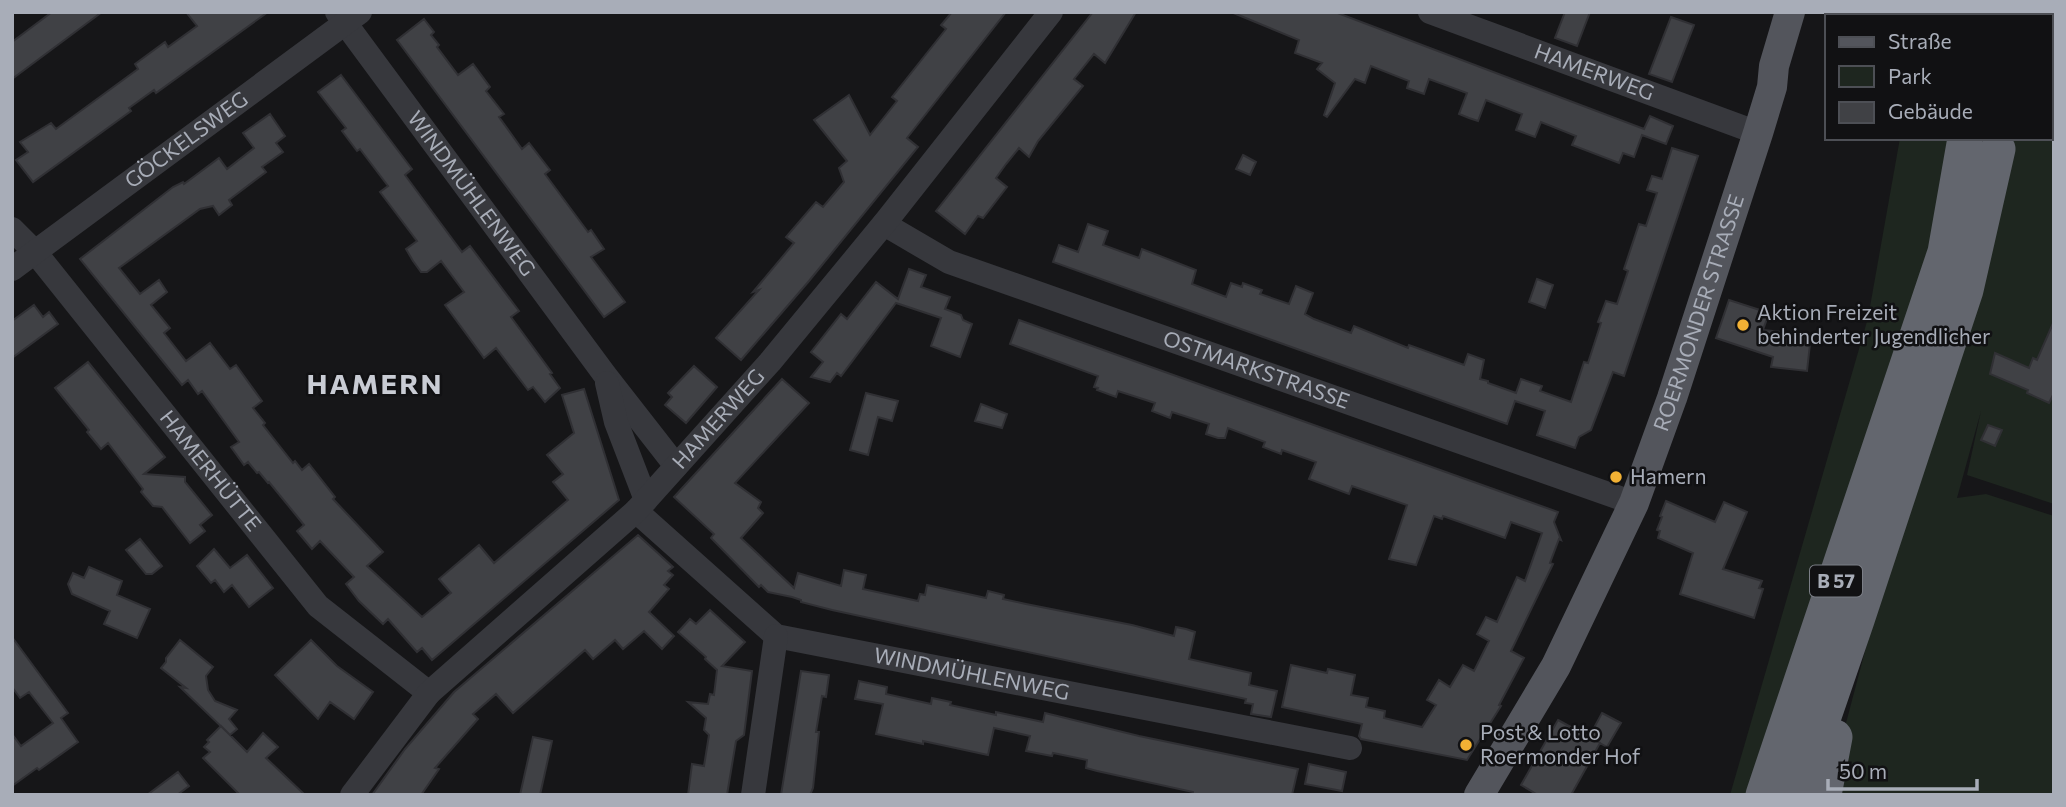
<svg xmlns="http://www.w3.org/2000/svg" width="2066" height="807" font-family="Commissioner,sans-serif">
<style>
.green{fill:#1e261f}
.building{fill:#404145;stroke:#303034;stroke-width:2}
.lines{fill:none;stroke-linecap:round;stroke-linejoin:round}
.minor{stroke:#37383d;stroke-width:24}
.major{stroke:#53555c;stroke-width:30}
.highway{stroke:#63666e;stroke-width:35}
.poi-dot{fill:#f2b134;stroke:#111113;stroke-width:2.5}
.labels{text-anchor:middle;stroke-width:5;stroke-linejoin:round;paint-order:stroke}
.shield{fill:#111113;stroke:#7b7e86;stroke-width:2}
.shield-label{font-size:19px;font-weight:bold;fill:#a8adb8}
.street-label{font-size:21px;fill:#a8adb8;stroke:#111113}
.poi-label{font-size:21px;fill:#a8adb8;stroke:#111113;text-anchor:start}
.district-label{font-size:28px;font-weight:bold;letter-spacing:2px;fill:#c9ccd4;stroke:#111113}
</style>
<rect width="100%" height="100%" fill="#161618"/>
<!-- green -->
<path class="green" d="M2050,96L2054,98V504L1967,475L1981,411L1957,498L1986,494L2054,516V795H1827L1878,602L1994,216L2012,138H2050Z
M1900,138H1955L1941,209L1750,795H1730L1868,318Z"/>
<!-- building -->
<path class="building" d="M52,12H102L12,79V42Z
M186,12H268L156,93L154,90L129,108L131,111L33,182L16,160L28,152L20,142L51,123L56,129L138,69L135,64L165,42L168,47L197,26Z
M952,12H1006L907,138L918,147L809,281L741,360L716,338L759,290L753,292L794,243L786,237L816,202L823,207L844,182L839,168L847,161L814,120L849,95L870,135L897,101L892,97L946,29L941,25Z
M1093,12H1136L1105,63L1094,54L1074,79L1083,86L1038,141L1029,157L1019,148L1006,164L996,178L1007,187L983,218L978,216L965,234L936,211Z
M1231,12H1335L1644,129L1650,116L1673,126L1666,144L1642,135L1634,157L1623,153L1619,163L1572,145L1576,136L1541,122L1535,137L1516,130L1522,114L1486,100L1478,121L1469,118L1459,114L1467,93L1429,79L1424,94L1407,88L1409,81L1371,66L1365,83L1355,79L1327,117L1324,115L1335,83L1317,69L1322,63L1295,53L1299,40Z
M1565,12H1590L1577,46L1555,38Z
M1671,17L1694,25L1672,82L1649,74Z
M424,19L434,32L431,35L439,45L437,47L458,75L473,64L490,87L486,91L504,114L499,117L522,149L529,143L550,170L545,174L588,232L591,230L604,249L591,257L625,302L604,317L397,40Z
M341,75L412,169L405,175L433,213L462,252L470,246L519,311L511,317L552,373L550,374L560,388L545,402L533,387L528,390L496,348L484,358L445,305L464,292L441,261L427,272H421L413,261L406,249L417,241L380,192L388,186L360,149L357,151L342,131L346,128L318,92Z
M270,114L285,136L276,143L283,152L262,167L266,172L229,200L232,205L219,215L213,206L200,209L119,268L140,294L159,280L167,292L151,305L170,328L164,333L186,361L210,343L230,369L236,365L262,401L253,408L265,423L263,425L293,463L295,461L302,470L309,464L335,497L333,499L383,552L367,566L422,617L451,593L439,579L479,545L494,563L568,500L553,482L563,474L547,455L574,433L562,395L584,389L619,500L432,660L422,648L417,652L388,619L383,624L359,601L346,584L354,577L320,541L312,549L297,531L304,525L269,482L268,483L259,472L257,473L248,462L244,465L231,447L239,442L202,391L198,394L188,380L182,385L80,259L173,187L183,182L184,184L219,158L227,169L254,148L243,133Z
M1672,148L1698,156L1624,376L1613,372L1591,430L1579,437L1575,448L1537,435L1545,411L1515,401L1507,424L1053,262L1059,245L1078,252L1088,224L1108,231L1103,245L1139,258L1142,249L1196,270L1192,284L1226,297L1231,283L1242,287L1243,283L1262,290L1260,294L1289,304L1296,286L1313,293L1305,314L1314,319L1351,333L1354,326L1408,348L1409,345L1464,365L1468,354L1484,360L1480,379L1488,381V383L1516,393L1521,379L1542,386L1540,391L1571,402L1584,362L1588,363L1601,323L1598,322L1606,301L1617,304L1628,271L1624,269L1639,224L1646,226L1657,193L1647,190L1652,176L1662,179Z
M1243,155L1256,162L1250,175L1236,169Z
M909,269L926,275L921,287L950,297L945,309L961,315L963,320L972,324L960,357L931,346L941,318L896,303L841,376L837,373L830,382L811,377L823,362L811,352L841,314L847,319L876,282L898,299Z
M1537,279L1553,285L1545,308L1529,302Z
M1729,300L1769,313L1763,330L1811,335L1807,371L1771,367L1773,357L1716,338Z
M34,305L43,317L49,312L58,324L12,358V321Z
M1019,320L1558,512L1554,522L1561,540L1559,539L1550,563L1553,564L1511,651L1524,658L1499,705L1501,706L1467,760L1361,739L1359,736L1362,724L1282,707L1291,665L1327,673L1328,669L1355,675L1351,695L1368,698L1366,707L1385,711L1384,718L1422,727L1436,705L1427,700L1439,680L1450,687L1463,665L1474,671L1489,641L1477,634L1486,617L1497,622L1517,577L1525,581L1542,533L1511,522L1505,538L1443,516L1442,519L1434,516L1416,565L1389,559L1407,505L1352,486L1349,494L1309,479L1316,462L1282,450L1281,454L1263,447L1265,442L1228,428L1225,438H1218L1206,434L1209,424L1172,412L1170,418L1152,411L1155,403L1118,391L1116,397L1097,390L1098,388L1094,387L1098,376L1010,344Z
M2054,321V393L2049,403L2027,393L2028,390L1990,374L1995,353L2029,368L2033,358L2037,360Z
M88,362L165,457L144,474L185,477V482L212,515L200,525L205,531L190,543L162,507L153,506L141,492L143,489L108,443L101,449L87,432L89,430L55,388Z
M694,366L717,387L686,423L665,405L672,397L668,393Z
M782,379L809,403L735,483L761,502L758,508L763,513L741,538L794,588L798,573L841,586L844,570L866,575L863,589L918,601L920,594L925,595L927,585L986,598L988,591L1004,595L1003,599L1026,604L1132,625L1174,636L1176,627L1186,629L1195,632L1189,659L1251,673L1249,685L1277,691L1271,717L1251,714L1253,704L1245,703L1246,699L832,610L801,602V600L792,597L768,592L761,585L759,587L711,538L714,534L674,497Z
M866,393L898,401L892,421L878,417L868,455L850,450Z
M981,404L1007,414L1002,428L975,421Z
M1988,425L2002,430L1995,446L1981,440Z
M1666,501L1715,522L1724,502L1747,512L1723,569L1762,581L1759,588L1763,589L1754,618L1680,594L1693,553L1658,538L1660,531L1657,530L1662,517L1660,516Z
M638,535L673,567L668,571L673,575L664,585L669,589L649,612L674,636L662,649L644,631L623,649L615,640L593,659L585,650L513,713L496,694L473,714L478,719L435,768L439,769L421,795H372L405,749L454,692Z
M140,539L162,566L152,574H146L126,550Z
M214,549L230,568L247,555L273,588L249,607L232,585L224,592L215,580L211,583L197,566Z
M89,567L122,581L117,595L150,609L137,638L104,624L110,611L72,594L68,584L73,573L84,578Z
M710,610L745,642L722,666L752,671L744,735L736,741L727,795H688L692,764L704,766L709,735L704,730L706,718L688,702L708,704L710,694L714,695L717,670L705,659L706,657L678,632L690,619L696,624Z
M12,637L68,713L61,718L78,742L39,770L37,768L12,786V734L21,746L53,723L29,692L20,698L12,687Z
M180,640L213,667L206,676L208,690L215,701L237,710L229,719L237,729L230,735L180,687L186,688L161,668L166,662V658Z
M311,640L337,666L373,692L354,719L330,702L318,719L275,675Z
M801,671L829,675L826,697L822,696L816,732H819L813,788L810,795H781Z
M859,681L887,687L886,694L931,704L932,698L951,702L950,705L996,715V712L1043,722L1045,713L1139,736L1298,769L1292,795H1193V792L1097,771L1086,768L1087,760L1053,753L1052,756L1026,751L1030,736L994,728L988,755L923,741V744L876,734L883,704L855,699Z
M1602,713L1621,723L1607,747L1589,737Z
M1558,720L1600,743L1571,795H1538L1521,785Z
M221,726L247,752L263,733L278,747L266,758L305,795H240L203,758L210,752L204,747L209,742L207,740Z
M533,737L552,741L540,795H520Z
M1309,764L1346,772L1342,791L1305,784Z
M178,772L189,786L177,795H147Z"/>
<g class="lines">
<!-- minor -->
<g class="minor">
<path id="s1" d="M337,12L605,375L676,466"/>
<path id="s2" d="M1430,12L1758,133"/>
<path id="s3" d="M884,224L949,262L1634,503"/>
<path id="s4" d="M12,229L35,252L318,606L429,693"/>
<path id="s5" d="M12,269L360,12"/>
<path d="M607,383L616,422L646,500"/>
<path id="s6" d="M636,511L776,636L1350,748"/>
<path id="s7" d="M352,795L429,693L636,511L770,362L887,220L1051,12"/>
<path d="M753,795L776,636"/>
</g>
<!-- major -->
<g class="major">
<path d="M1889,12L1899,16"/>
<path d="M1983,16V12"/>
<path d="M2012,16L2013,12"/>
<path id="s8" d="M1479,795L1556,666L1634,503L1672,398L1758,133L1772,87L1774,66L1790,12"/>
</g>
<!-- highway -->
<path class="highway" d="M1763,795L1945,252L1965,138
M1797,795L1857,620L1966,290L1998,149
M1824,795L1835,737"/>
</g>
<!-- markers -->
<g class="poi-dot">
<circle cx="1743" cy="325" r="7"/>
<circle cx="1616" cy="477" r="7"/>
<circle cx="1466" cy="745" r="7"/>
</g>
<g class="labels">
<!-- shield labels -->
<rect class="shield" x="1810" y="565.5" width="52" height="31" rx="5"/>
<g class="shield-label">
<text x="1836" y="588">B 57</text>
</g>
<!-- street labels -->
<g class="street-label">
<text dy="7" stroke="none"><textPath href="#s2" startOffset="175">HAMERWEG</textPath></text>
<text dy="7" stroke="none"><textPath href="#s5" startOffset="217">GÖCKELSWEG</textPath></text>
<text dy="7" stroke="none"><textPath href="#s1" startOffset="226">WINDMÜHLENWEG</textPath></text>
<text dy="7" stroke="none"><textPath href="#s8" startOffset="532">ROERMONDER STRASSE</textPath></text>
<text dy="7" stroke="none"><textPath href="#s3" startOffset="401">OSTMARKSTRASSE</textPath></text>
<text dy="7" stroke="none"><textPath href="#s7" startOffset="527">HAMERWEG</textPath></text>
<text dy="7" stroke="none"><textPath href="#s4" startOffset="313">HAMERHÜTTE</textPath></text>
<text dy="7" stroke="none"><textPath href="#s6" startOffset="387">WINDMÜHLENWEG</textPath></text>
</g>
<!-- poi labels -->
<g class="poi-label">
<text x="1757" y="320">Aktion Freizeit<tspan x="1757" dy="24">behinderter Jugendlicher</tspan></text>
<text x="1630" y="484">Hamern</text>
<text x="1480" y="740">Post &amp; Lotto<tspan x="1480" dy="24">Roermonder Hof</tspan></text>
</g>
<!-- district labels -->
<g class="district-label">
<text x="375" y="394">HAMERN</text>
</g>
</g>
<!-- border -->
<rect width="2066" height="807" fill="none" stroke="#a8adb8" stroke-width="28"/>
<!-- legend -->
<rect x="1825" y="14" width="228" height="126" fill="#111113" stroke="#4d4f55" stroke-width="2"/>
<rect x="1839" y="37" width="35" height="10" fill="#53555c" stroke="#4d4f55" stroke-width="2"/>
<text x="1888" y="49" font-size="21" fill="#a8adb8">Straße</text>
<rect x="1839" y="66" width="35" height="21" fill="#1e261f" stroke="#4d4f55" stroke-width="2"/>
<text x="1888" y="84" font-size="21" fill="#a8adb8">Park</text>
<rect x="1839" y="102" width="35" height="21" fill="#404145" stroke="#4d4f55" stroke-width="2"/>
<text x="1888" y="119" font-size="21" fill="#a8adb8">Gebäude</text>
<!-- scale -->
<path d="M1828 779v10h149v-10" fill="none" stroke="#a8adb8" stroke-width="3.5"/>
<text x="1839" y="779" font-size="21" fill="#a8adb8" stroke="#111113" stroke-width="5" paint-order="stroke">50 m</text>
</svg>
